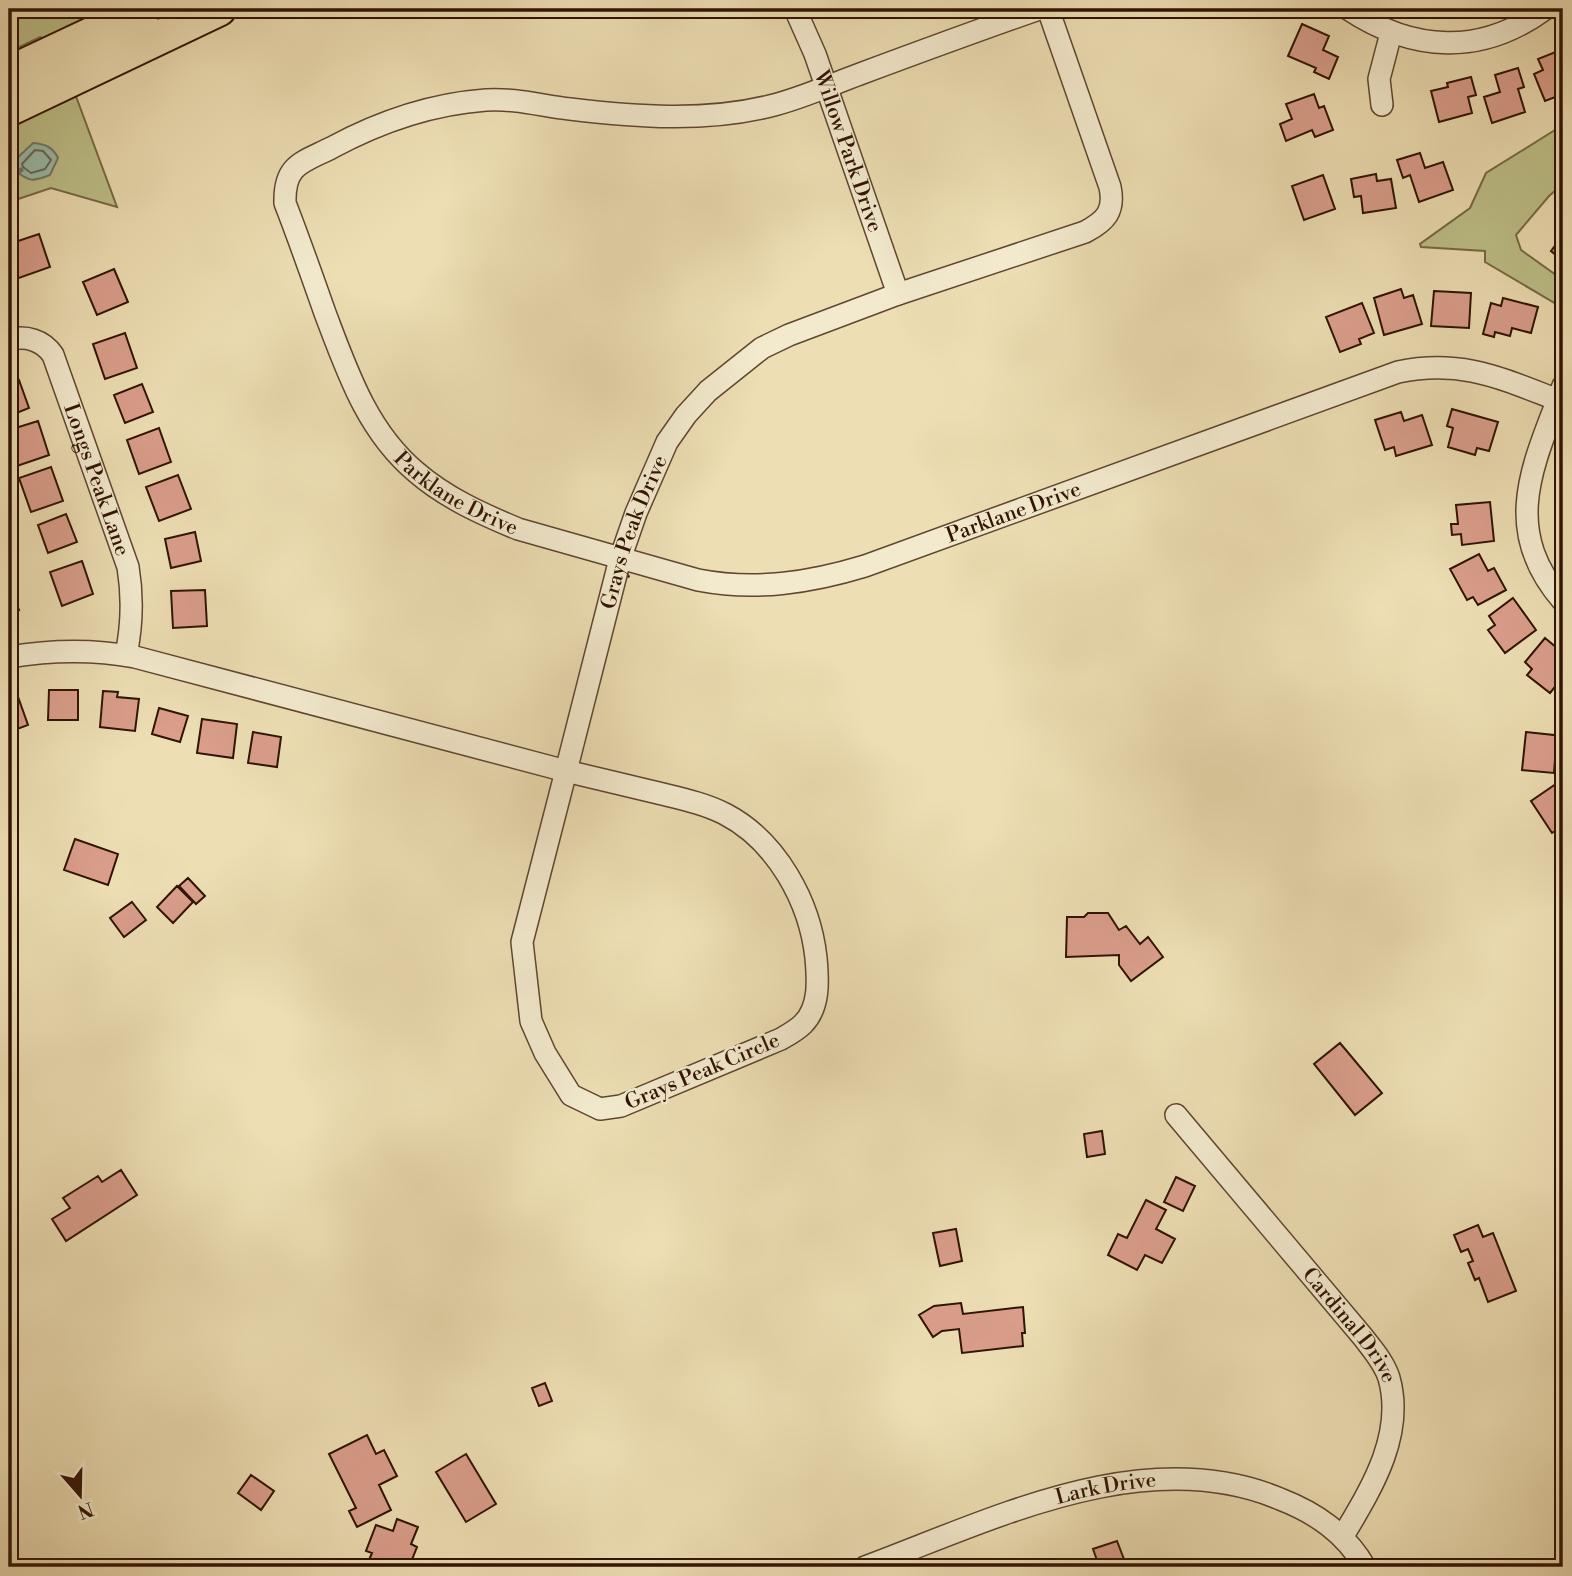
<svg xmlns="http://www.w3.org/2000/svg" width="1572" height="1576" font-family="'Libre Bodoni',serif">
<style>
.green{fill:#bec089;stroke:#776a46;stroke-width:2}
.water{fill:#9abca9;stroke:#707867;stroke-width:2}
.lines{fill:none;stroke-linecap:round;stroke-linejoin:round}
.shore{stroke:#656856;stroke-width:2}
.stream{stroke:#707867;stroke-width:5}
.building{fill:#da9e8b;stroke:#301304;stroke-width:2}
.street-casing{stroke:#5f4630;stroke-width:24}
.primary-casing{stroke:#301304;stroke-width:37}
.street{stroke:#f3eace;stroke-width:21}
.primary{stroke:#eddeb3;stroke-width:33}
.labels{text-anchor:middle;stroke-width:5;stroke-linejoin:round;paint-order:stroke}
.street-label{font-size:21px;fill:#301304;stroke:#f3eace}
</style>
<rect width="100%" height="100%" fill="#eddeb3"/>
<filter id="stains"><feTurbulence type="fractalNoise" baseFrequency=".00286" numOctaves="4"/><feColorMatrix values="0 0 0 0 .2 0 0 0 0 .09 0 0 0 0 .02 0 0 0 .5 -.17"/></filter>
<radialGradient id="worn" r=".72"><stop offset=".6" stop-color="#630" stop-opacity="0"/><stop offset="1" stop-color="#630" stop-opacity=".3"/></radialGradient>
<!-- green -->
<path class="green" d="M9,9H119L52,41L40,37L9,52Z
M74,91L117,207L51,188L9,202V123Z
M1563,125V184L1549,196L1516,235L1521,250L1563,280V308L1485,262V251L1421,247L1420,244L1470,208L1486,173Z"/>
<!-- water -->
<path class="water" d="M33,143C45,144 53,147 58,158L50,175C32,182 30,182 14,170L15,160Z"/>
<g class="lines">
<!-- shore -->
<path class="shore" d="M35,150L43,151L51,160L45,169L31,173L23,167L22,164Z"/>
<!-- stream -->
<path class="stream" d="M9,177L21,170"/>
</g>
<!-- building -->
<path class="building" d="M1302,24L1329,36L1323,50L1338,57L1329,79L1314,72L1316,68L1288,56Z
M1558,51L1563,63V94L1545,101L1534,74L1543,70L1538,59Z
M1518,68L1524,87L1518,89L1525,112L1492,123L1484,97L1500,92L1495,75Z
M1471,77L1476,95L1468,97L1472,113L1439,122L1431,91L1448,87L1447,83Z
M1314,94L1319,108L1324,106L1333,130L1315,137L1312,130L1286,141L1280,124L1292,119L1286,104Z
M1420,153L1425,168L1443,162L1453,190L1419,202L1410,175L1403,178L1397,160Z
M1376,174L1377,181L1391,179L1396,208L1363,213L1361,196L1354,197L1351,179Z
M1323,175L1335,209L1304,220L1292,186Z
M39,234L50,267L16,279L9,257V244Z
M1563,235V261L1551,251Z
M114,269L128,302L97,315L83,282Z
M1401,289L1404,298L1413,295L1422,324L1384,335L1374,298Z
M1434,291L1471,293L1469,328L1431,326Z
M1503,298L1538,307L1531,333L1512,328L1510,336L1495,332L1494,337L1483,334L1491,303L1501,306Z
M1362,303L1374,333L1359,339L1361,344L1340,352L1326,317Z
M125,333L137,368L105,379L93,344Z
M19,380L29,408L9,416V384Z
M142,384L153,412L125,423L114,395Z
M1452,409L1498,422L1489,451L1477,448L1475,455L1448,447L1453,428L1447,426Z
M1401,412L1404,421L1422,415L1432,445L1396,456L1394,447L1385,450L1375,420Z
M38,421L49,455L17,466L9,440V430Z
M159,428L171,462L139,474L127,440Z
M51,467L63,501L31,512L19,478Z
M178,475L191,509L159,521L146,487Z
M1490,502L1494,541L1462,545L1461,534L1452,535L1451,524H1458L1456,505Z
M66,514L77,542L48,553L38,525Z
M195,532L201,561L171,568L165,539Z
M1479,554L1488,571L1494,568L1506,590L1478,605L1473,597L1467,600L1450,569Z
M82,561L93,594L62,606L50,572Z
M9,584L19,610L9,613Z
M205,590L207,626L173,628L171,591Z
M1513,598L1536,630L1505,653L1488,630L1495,625L1489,616Z
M1545,638L1563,653V677L1550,693L1527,675L1532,669L1525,662Z
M49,690H78V720H48Z
M103,691L118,692L117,697L139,699L135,731L100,727Z
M17,694L28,725L9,732V697Z
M159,708L188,716L180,742L152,734Z
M202,719L237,724L233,758L197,753Z
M253,732L281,737L277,767L248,763Z
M1526,732L1563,736L1561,761L1555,760L1554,773L1522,770Z
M1559,782L1563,788V826L1552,833L1531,801Z
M75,839L118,854L108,885L64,870Z
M188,878L205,896L196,904L179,886Z
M177,886L193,902L173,923L157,907Z
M132,902L146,920L124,937L110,918Z
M1088,913H1108L1119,930L1126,926L1140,944L1148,937L1163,957L1131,981L1119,965V955L1066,957L1067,917H1084Z
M1340,1043L1382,1093L1355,1115L1314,1064Z
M1102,1131L1105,1154L1087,1157L1084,1134Z
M121,1170L137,1195L66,1241L52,1219L70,1208L63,1198L98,1176L102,1182Z
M1176,1177L1195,1186L1183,1211L1164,1202Z
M1146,1200L1166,1210L1156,1229L1175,1239L1162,1263L1145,1255L1137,1270L1108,1255L1118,1234L1127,1238Z
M1478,1225L1483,1237L1493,1233L1516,1291L1488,1302L1479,1278L1475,1280L1468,1263L1473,1261L1468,1249L1461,1252L1454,1235Z
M956,1229L962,1261L940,1266L933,1233Z
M961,1303L963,1314L1023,1307L1025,1333H1022L1023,1346L962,1353L959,1329L942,1331L933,1337L919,1315L934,1306Z
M545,1383L552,1401L539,1406L532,1388Z
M367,1435L376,1454L384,1450L397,1476L379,1485L391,1510L357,1527L349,1511L356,1508L329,1454Z
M466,1454L496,1504L466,1522L436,1472Z
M251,1475L274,1491L261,1510L238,1493Z
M397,1519L418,1527L411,1544L417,1547L409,1567H366L372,1553L366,1551L376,1525L393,1531Z
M1117,1541L1127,1567H1097L1099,1566L1093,1549Z"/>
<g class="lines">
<defs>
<g id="street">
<path id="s1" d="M795,9L815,54L898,294"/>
<path id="s2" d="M1039,9C979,30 919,52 860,74C830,85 800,99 770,106C705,122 637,117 570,109C542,106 515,98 486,100C431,104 379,122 331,148C301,163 284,165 285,203C299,239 312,276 325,313C347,371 367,431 416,472C446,498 482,514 518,529L698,580C755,591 809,583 865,566L1398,372C1461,359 1500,378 1558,400"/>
<path d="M1348,9C1413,52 1481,56 1545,9"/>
<path d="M1382,105L1379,79L1391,33"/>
<path id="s3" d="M9,340C25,335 43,340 53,355L128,567C133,597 132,626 126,655"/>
<path d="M1563,386C1534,463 1499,528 1563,601"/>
<path id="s4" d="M9,657C51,650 92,649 135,657L566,771L620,559L636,513L667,442L686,415L708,391L762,348L789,335L898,294L1085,232C1106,221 1115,211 1110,187L1048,9"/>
<path d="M566,771C595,778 625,785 654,792C678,798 704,803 725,814C777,841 810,902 816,958C818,980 820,1007 803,1024C797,1030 788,1035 781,1039L621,1106L600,1109L571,1095L545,1053L531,1021L522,942Z"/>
<path id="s5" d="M1176,1115L1363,1337C1372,1349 1384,1362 1389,1378C1405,1435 1371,1489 1343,1536"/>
<path id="s6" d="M865,1567C992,1520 1144,1442 1280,1499C1316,1513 1345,1533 1365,1567"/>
</g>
<path id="primary" d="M9,73L145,9
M9,109L219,9"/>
</defs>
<!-- street casing -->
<use href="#street" class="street-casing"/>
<!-- primary casing -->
<use href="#primary" class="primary-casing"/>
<!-- street -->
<use href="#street" class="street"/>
<!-- primary -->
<use href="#primary" class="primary"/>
</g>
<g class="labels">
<!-- street labels -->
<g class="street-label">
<text dy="7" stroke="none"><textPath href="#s1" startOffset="152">Willow Park Drive</textPath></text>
<text dy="7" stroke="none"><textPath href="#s3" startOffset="182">Longs Peak Lane</textPath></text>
<text dy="7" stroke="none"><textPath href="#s2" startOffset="1162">Parklane Drive</textPath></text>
<text dy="7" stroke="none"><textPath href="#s2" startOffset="1748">Parklane Drive</textPath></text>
<text dy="7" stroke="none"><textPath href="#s4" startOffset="821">Grays Peak Drive</textPath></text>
<text transform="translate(702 1071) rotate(-23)" y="7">Grays Peak Circle</text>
<text dy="7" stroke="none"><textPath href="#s5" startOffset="273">Cardinal Drive</textPath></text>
<text dy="7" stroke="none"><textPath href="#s6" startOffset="254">Lark Drive</textPath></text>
</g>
</g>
<!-- margin -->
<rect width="1572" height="1576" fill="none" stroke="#eddeb3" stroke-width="35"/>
<rect x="10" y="10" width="1551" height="1555" fill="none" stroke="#301304" stroke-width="3.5"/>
<rect x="18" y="18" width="1537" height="1541" fill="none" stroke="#301304" stroke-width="2"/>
<!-- north arrow -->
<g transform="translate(80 1495) rotate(160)" stroke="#f3eace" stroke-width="5" paint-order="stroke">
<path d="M0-5L12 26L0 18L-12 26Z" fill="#301304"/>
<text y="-10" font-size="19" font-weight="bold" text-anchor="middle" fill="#301304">N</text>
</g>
<rect width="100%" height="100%" filter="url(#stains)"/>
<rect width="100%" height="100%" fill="url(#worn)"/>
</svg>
